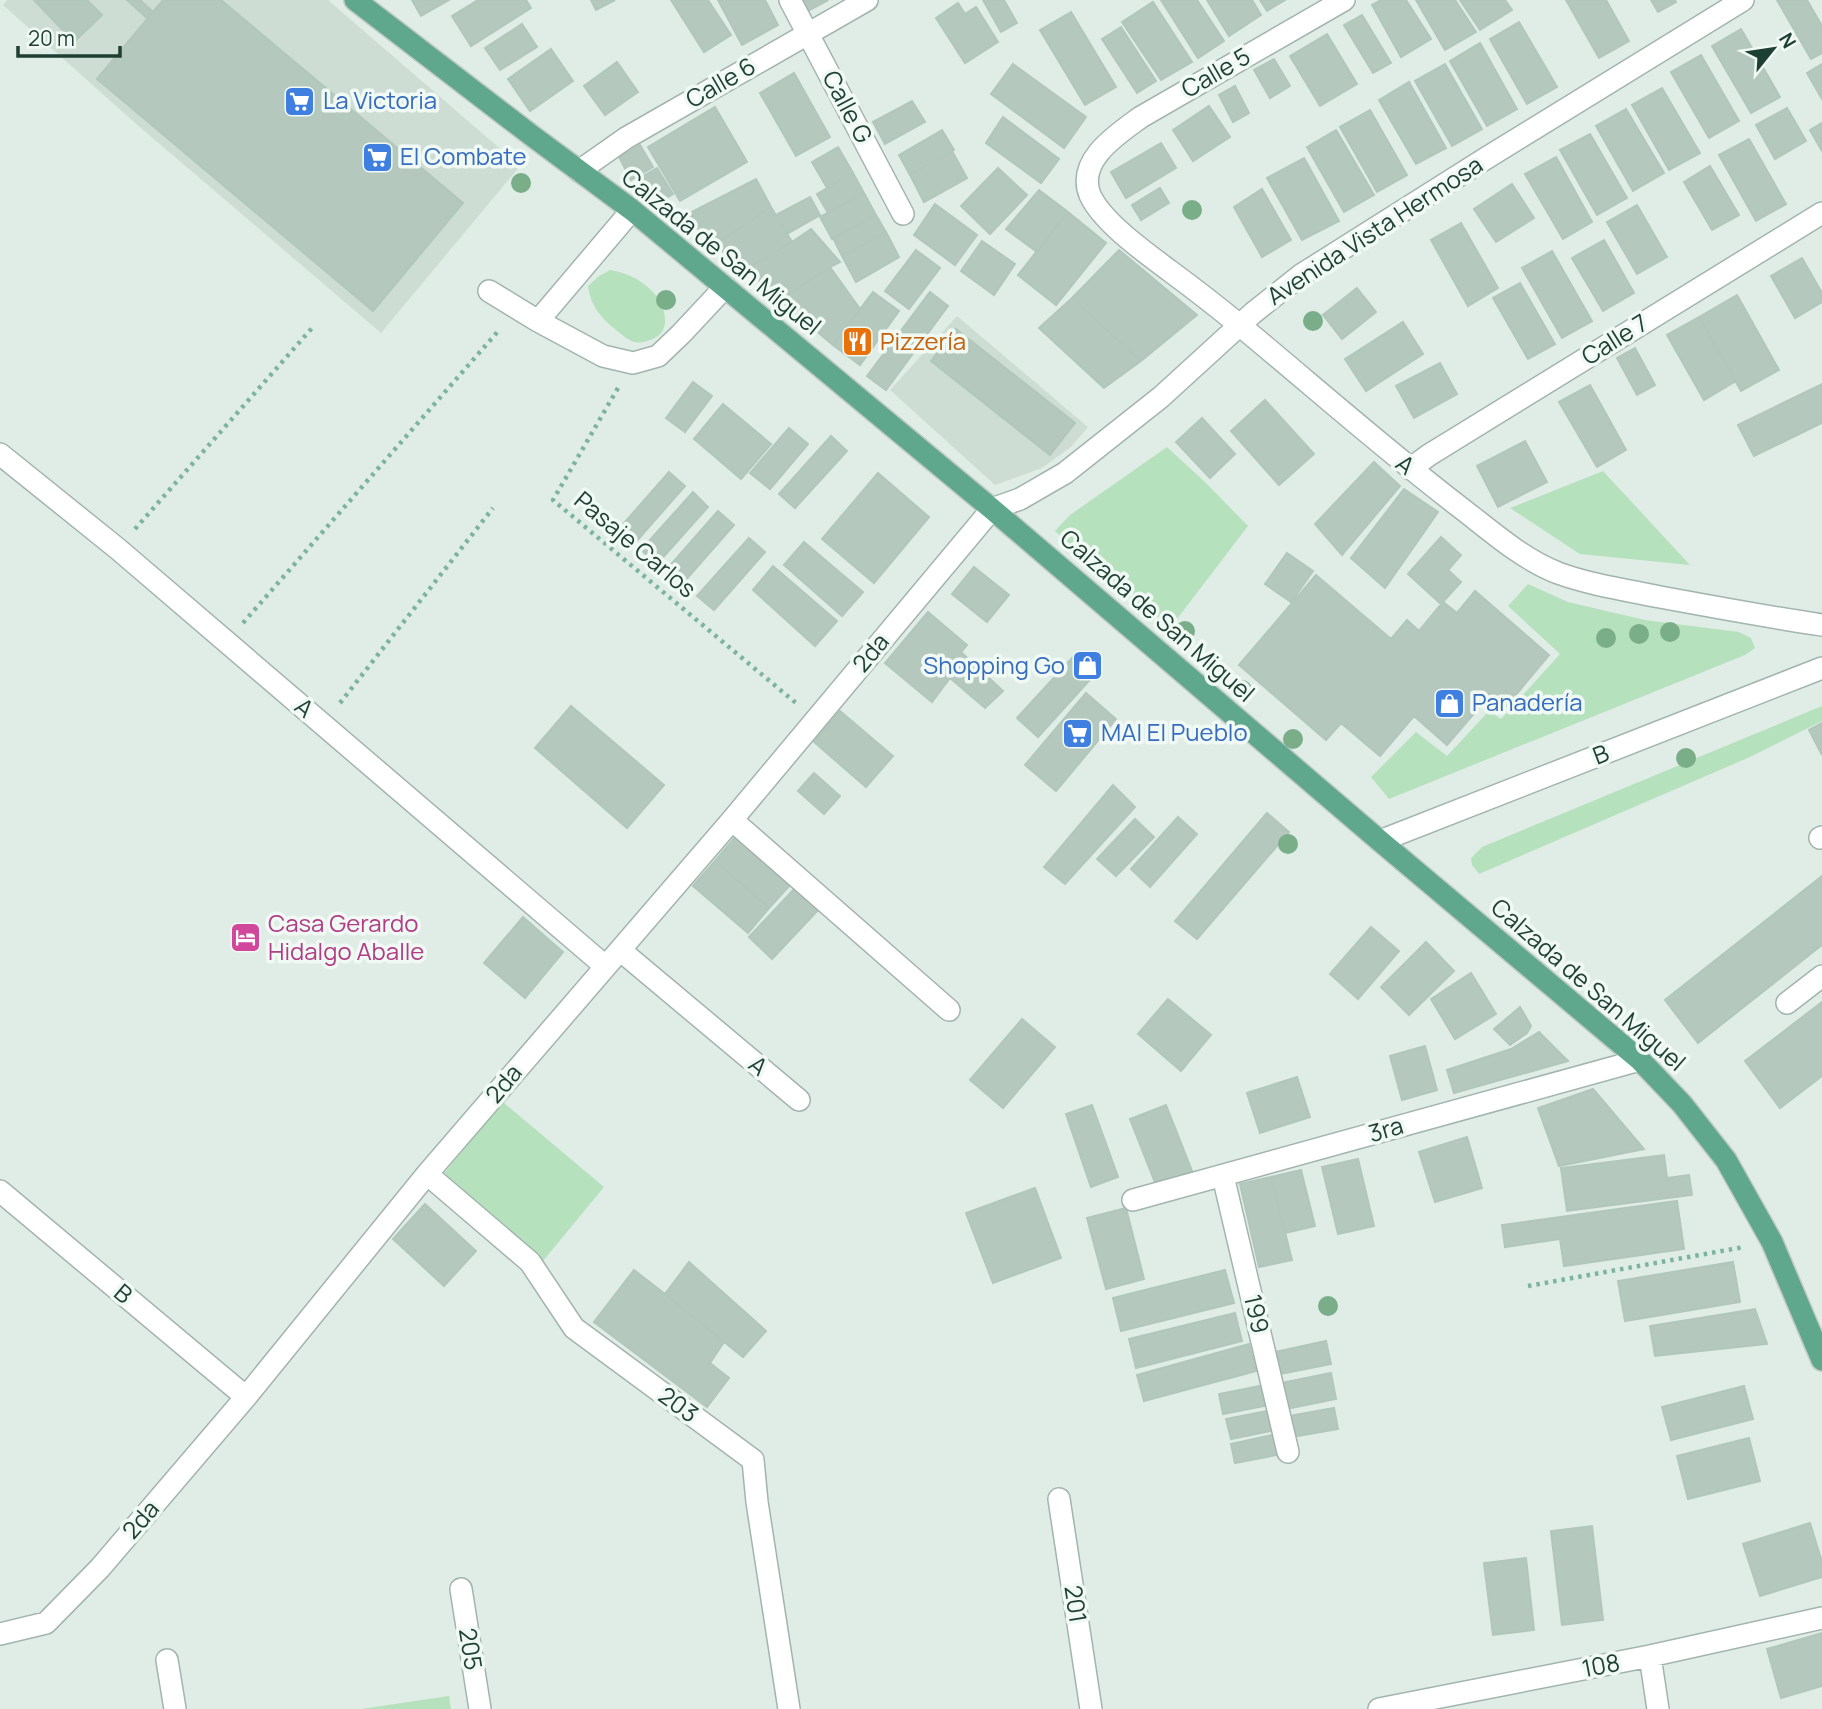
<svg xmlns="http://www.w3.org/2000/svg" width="1822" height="1709" font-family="Manrope,sans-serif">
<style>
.built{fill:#ceddd4}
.green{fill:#b6e1bd}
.building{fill:#b5c8be;stroke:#b1c7bc;stroke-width:2}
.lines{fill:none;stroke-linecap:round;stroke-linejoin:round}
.minor-casing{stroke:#a2b5ad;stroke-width:24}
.major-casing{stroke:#c0c9c6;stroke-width:24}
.path{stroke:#7cb49d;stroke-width:4.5;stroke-dasharray:3.5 5;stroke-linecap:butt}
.minor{stroke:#fff;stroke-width:21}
.major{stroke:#5fa88e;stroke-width:21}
.tree{fill:#79ae89}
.labels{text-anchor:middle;stroke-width:7;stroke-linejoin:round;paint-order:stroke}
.street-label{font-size:24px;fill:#1e3f33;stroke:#f0f9f4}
.shop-label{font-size:24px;fill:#366cbe;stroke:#f0f9f4;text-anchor:start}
.food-label{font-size:24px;fill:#c56008;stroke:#f0f9f4;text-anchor:start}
.hotel-label{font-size:24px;fill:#b23c85;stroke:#f0f9f4;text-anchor:start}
</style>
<rect width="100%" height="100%" fill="#e0ede6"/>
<!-- built -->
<path class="built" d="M7,0H328L520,166L381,333L135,123L3,5Z
M957,316L1088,427L1071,447L1042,468L995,485L890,390Z"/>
<!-- green -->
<path class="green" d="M610,270C635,273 666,294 665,321C665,331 659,337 650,340C645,342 639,343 634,342C628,340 621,334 616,330C601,318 590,305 588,286L599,276Z
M1167,447L1206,483L1248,526L1167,632L1055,531L1070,515Z
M1603,471L1690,565L1580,554L1510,508Z
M1528,584L1568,602L1645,620L1739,632L1751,638L1755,648L1745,655L1389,799L1371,777L1416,732L1447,756L1489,711L1501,719L1560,654L1508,606Z
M1822,706V721L1750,757L1479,874L1472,865L1471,858L1482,847Z
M503,1102L604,1187L543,1261L442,1176Z
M449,1696L451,1709H361Z"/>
<!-- building -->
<path class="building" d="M34,0H87L102,15L74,42Z
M127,0H140L153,12L147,18Z
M163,0H221L463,203L373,311L97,79Z
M412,0H449L421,16Z
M478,0H526L531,8L471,46L452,16Z
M591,0H615L596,10Z
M671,0H708L731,35L704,52Z
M718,0H765L778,25L742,45Z
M802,0H828L808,11Z
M983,0H1004L1017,23L1001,32Z
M1161,0H1197L1224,41L1198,58Z
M1207,0H1252L1261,15L1229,36Z
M1260,0H1285L1267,11Z
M1381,0H1406L1431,39L1401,57L1372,5Z
M1416,0H1455L1476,32L1445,50Z
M1460,0H1505L1512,10L1480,30Z
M1566,0H1606L1629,41L1599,58Z
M1651,0H1675L1676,2L1658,12Z
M1777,0H1807L1822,26V53L1811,59Z
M1153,2L1192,62L1161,80L1122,22Z
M958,3L965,14L976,7L998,42L965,63L936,18Z
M1071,12L1116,87L1085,105L1040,30Z
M1362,15L1391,63L1373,73L1344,25Z
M1519,22L1557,87L1527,104L1490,39Z
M522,24L537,47L500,70L485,48Z
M1121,27L1156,81L1137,93L1102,39Z
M1741,29L1780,97L1751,113L1712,46Z
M1327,34L1357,84L1320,106L1290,56Z
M1480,43L1517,109L1487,126L1450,61Z
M551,49L573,81L530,111L508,79Z
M1701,55L1739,121L1709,138L1671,72Z
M1274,59L1290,86L1270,98L1254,70Z
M617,62L638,92L605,115L584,86Z
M1013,64L1086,117L1064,148L991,94Z
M1445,64L1482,129L1452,146L1415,81Z
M1822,64V99L1807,73Z
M794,73L830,137L796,156L760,93Z
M1409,82L1446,148L1416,164L1379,100Z
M1235,86L1249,113L1233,122L1219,95Z
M1662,88L1700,153L1669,170L1632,105Z
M912,101L925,122L885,144L873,122Z
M1209,106L1230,137L1193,161L1173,130Z
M715,107L747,162L680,201L648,147Z
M1787,108L1806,141L1775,159L1756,125Z
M1626,109L1664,173L1633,191L1596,126Z
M1370,110L1407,175L1377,192L1340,127Z
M1003,117L1059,159L1041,183L986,143Z
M1822,123V151L1810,130Z
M942,130L954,150L910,175L899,155Z
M1336,130L1374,195L1344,212L1307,147Z
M1590,134L1627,198L1597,215L1560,150Z
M1749,139L1786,204L1756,221L1719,155Z
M1161,143L1176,168L1126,198L1111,172Z
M640,145L653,167L631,180L619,157Z
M838,147L853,173L827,188L812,162Z
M952,151L967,178L924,202L910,175Z
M1556,157L1592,222L1563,239L1525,174Z
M1304,158L1339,221L1302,240L1267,178Z
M1710,166L1739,215L1712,230L1684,182Z
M657,168L673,194L655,205L638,179Z
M998,168L1027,195L990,234L961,206Z
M853,173L864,193L828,213L817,194Z
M756,179L771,207L714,245L684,216Z
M1512,184L1534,218L1496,242L1474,209Z
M1160,188L1169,203L1141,220L1132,205Z
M1262,189L1291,240L1262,257L1234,207Z
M1039,190L1068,212L1037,252L1006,229Z
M864,193L876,215L832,239L820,217Z
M810,197L820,215L787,234L776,215Z
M935,204L977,235L955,265L914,235Z
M1637,205L1667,257L1637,274L1607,222Z
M771,207L792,242L746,269L714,245Z
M1068,212L1106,243L1056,305L1018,275Z
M876,215L886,232L842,256L833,238Z
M1461,223L1498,288L1468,306L1431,240Z
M811,229L840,262L830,267L780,300L746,269L792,242Z
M886,232L899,257L856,282L842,256Z
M1604,240L1634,293L1603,311L1572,258Z
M982,241L1015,264L994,295L961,271Z
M916,250L940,268L909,309L885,291Z
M1119,250L1197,315L1141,361L1072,298Z
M1552,251L1592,321L1562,338L1522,268Z
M1802,258L1822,293V302L1795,318L1771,276Z
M830,267L860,309L833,345L780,300Z
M1520,283L1555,344L1528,359L1493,298Z
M1357,288L1376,312L1342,339L1323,315Z
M873,292L899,311L860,365L833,345Z
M930,292L948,306L886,390L867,376Z
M1737,295L1779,370L1741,391L1699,317Z
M1072,298L1141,361L1104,388L1039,328Z
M1699,317L1736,381L1704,400L1667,335Z
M1403,322L1423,354L1366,391L1345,359Z
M956,329L1075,423L1050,455L931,361Z
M1635,348L1655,385L1637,395L1617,358Z
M1440,363L1457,394L1414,418L1396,386Z
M693,382L712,396L685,432L666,418Z
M1822,384V423L1754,456L1738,425Z
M1590,385L1626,450L1597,467L1559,402Z
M1265,400L1314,454L1279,485L1231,431Z
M723,404L771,444L741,479L694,439Z
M1202,418L1235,454L1210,478L1176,442Z
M789,428L808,444L770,489L750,473Z
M831,436L847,451L795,508L779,494Z
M1525,441L1547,482L1498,507L1477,466Z
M1374,462L1400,486L1342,555L1315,524Z
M669,472L685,486L634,544L618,530Z
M878,473L929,517L874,583L822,539Z
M1404,489L1438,512L1385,588L1351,558Z
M693,492L708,507L657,564L641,550Z
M718,511L734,525L683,583L667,569Z
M1441,537L1461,555L1448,570L1461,582L1441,604L1408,574Z
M749,538L765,552L714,610L697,596Z
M804,542L863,592L842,616L784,565Z
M1287,553L1313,571L1291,602L1265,584Z
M773,566L837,621L815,646L753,590Z
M974,567L1009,595L987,622L952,594Z
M1316,575L1391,639L1407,620L1419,631L1443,602L1457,613L1475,591L1549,655L1504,709L1489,696L1447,745L1414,716L1380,756L1341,723L1326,740L1239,665Z
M928,612L967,645L961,652L1003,691L985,708L950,678L932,702L885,663Z
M1074,656L1095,674L1038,737L1017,718Z
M1086,693L1116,719L1056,791L1025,765Z
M571,706L664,785L627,828L535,748Z
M840,711L893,756L866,787L814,742Z
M1822,723V755L1809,730Z
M814,773L840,796L824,814L798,791Z
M1113,785L1135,807L1065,884L1044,867Z
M1267,813L1289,832L1197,939L1175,921Z
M1178,817L1197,834L1150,887L1131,869Z
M1135,819L1154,837L1116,876L1097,859Z
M736,836L791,884L769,908L715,861Z
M715,861L769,908L748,933L693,886Z
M1822,876V945L1698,1043L1665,1000Z
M797,886L820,908L772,959L749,937Z
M523,917L563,952L525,998L484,963Z
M1371,927L1399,951L1358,999L1330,974Z
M1426,942L1454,971L1409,1015L1381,987Z
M1471,973L1496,1014L1455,1039L1431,999Z
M1168,999L1211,1035L1181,1071L1138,1034Z
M1822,1002V1076L1780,1108L1745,1061Z
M1520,1007L1531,1026L1527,1033L1510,1045L1494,1029Z
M1022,1019L1055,1047L1003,1108L970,1080Z
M1539,1032L1568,1061L1454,1093L1447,1070L1511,1049Z
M1425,1046L1437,1090L1402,1100L1390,1056Z
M1297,1077L1310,1117L1260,1133L1247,1093Z
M1593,1089L1644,1149L1559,1166L1538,1108Z
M1092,1105L1118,1177L1091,1187L1066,1114Z
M1166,1105L1192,1171L1156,1185L1130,1119Z
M1467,1137L1482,1188L1435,1202L1419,1152Z
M1664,1155L1667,1178L1689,1175L1692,1195L1567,1211L1561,1168Z
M1358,1159L1374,1226L1338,1234L1322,1167Z
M1301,1170L1315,1226L1285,1233L1271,1177Z
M1271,1177L1292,1260L1259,1267L1240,1184Z
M1035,1188L1061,1258L993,1283L966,1213Z
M1677,1201L1684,1249L1564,1266L1560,1239L1505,1247L1502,1225Z
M425,1204L476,1251L444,1286L393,1239Z
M1126,1208L1144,1279L1106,1289L1087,1218Z
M689,1262L766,1331L743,1357L665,1294Z
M1733,1262L1740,1302L1625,1321L1618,1281Z
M634,1270L665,1294L724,1342L710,1363L729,1378L707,1407L594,1322Z
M1225,1270L1234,1303L1121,1331L1113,1298Z
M1755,1309L1767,1344L1655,1356L1650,1326Z
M1235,1313L1242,1341L1136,1368L1129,1339Z
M1326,1341L1331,1364L1280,1374L1275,1352Z
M1249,1344L1256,1371L1144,1401L1137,1375Z
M1331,1373L1336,1399L1286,1409L1281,1383Z
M1265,1385L1269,1405L1223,1414L1219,1394Z
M1744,1386L1753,1419L1671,1440L1662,1407Z
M1334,1408L1338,1429L1292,1437L1289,1416Z
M1272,1410L1276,1430L1231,1439L1226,1419Z
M1277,1434L1282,1454L1235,1463L1231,1444Z
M1749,1438L1760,1481L1688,1499L1677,1456Z
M1810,1523L1822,1562V1577L1760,1596L1743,1544Z
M1592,1526L1603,1620L1562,1625L1551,1531Z
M1526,1558L1534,1630L1493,1635L1484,1563Z
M1822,1633V1686L1781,1698L1767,1649Z"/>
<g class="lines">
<defs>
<path id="minor" d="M790,0L903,214
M1344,0L1141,117C1118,134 1076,160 1090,195C1102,222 1146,253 1170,271C1193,288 1215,305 1237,323C1312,385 1384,449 1461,508C1491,531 1522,559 1558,573C1591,585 1626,590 1660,597C1714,607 1768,617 1822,625
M579,171L626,138L867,0
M489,291L538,321L603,356L633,363L658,356L681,334L725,287
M538,321L632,210
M0,454L118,549L605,966
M1410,469L1429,455L1822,213
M732,820L949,1010
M1820,838L1822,837
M1380,841L1822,668
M620,950L799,1100
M1787,1003L1822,976
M427,1174L530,1262L574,1328L753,1460L757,1502L789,1709
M1223,1176L1288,1452
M0,1191L246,1397
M1133,1200L1640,1060
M1059,1499L1091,1709
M461,1589L480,1709
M0,1634L46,1623L100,1568L246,1397L427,1174L732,820L992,509L1020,499L1065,473L1161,397L1253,313L1301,275L1488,157L1743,0
M1650,1656L1658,1709
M167,1660L175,1709
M1379,1709L1650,1656L1822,1618"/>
<path id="major" d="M355,0L531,135L632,210L992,509L1380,841L1640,1060L1682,1104L1726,1160L1772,1242L1822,1360"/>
</defs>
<!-- minor casing -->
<use href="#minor" class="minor-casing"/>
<!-- major casing -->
<use href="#major" class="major-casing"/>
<!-- path -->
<path class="path" d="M618,388L553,500L796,703
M135,529L312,328
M243,623L500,329
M340,703L493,508
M1528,1286L1744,1247"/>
<!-- minor -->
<use href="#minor" class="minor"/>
<!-- major -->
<use href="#major" class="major"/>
</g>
<!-- trees -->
<g class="tree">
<circle cx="521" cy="183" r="10"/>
<circle cx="1192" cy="210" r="10"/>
<circle cx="666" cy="300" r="10"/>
<circle cx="1313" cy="321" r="10"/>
<circle cx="1185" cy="631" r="10"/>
<circle cx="1670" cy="632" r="10"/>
<circle cx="1639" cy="634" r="10"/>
<circle cx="1606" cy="638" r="10"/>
<circle cx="1242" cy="690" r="10"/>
<circle cx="1293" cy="739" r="10"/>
<circle cx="1686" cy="758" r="10"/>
<circle cx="1288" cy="844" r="10"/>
<circle cx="1328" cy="1306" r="10"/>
</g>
<!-- icons -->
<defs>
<symbol id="supermarket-square" viewBox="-11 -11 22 22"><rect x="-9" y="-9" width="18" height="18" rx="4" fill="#3f7fe0" stroke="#f0f9f4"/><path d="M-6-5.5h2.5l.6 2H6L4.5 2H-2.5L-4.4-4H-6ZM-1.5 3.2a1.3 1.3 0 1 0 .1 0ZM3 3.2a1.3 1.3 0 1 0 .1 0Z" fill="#fff"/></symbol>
<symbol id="restaurant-square" viewBox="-11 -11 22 22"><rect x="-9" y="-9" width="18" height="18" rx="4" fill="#e8710a" stroke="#f0f9f4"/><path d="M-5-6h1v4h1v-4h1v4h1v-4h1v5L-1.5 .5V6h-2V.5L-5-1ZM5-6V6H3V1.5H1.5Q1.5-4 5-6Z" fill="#fff"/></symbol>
<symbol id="shop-square" viewBox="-11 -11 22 22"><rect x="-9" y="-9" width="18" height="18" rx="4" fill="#3f7fe0" stroke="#f0f9f4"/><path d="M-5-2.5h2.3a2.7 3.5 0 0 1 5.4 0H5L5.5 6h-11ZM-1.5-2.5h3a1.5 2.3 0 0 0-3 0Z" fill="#fff"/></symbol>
<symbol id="hotel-square" viewBox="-11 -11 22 22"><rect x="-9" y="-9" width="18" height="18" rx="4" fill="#d1479c" stroke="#f0f9f4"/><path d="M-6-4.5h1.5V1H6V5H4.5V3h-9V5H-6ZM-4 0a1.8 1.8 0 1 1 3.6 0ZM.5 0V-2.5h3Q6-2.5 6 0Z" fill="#fff"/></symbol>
</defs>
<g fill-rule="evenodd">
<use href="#supermarket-square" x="282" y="84" width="35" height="35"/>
<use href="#supermarket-square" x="360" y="140" width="35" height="35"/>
<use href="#restaurant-square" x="840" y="324" width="35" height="35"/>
<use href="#shop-square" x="1070" y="648" width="35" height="35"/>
<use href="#shop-square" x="1432" y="686" width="35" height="35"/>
<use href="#supermarket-square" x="1060" y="716" width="35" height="35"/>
<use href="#hotel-square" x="228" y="920" width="35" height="35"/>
</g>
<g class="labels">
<!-- street labels -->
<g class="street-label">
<text transform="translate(1216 73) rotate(-30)" y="8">Calle 5</text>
<text transform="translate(721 83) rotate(-30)" y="8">Calle 6</text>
<text transform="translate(847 107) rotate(62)" y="8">Calle G</text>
<text transform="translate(1375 231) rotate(-33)" y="8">Avenida Vista Hermosa</text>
<text transform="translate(721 252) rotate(39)" y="8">Calzada de San Miguel</text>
<text transform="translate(1615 340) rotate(-32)" y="8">Calle 7</text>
<text transform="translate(1405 465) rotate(39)" y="8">A</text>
<text transform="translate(635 545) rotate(40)" y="8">Pasaje Carlos</text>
<text transform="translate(1157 616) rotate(41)" y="8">Calzada de San Miguel</text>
<text transform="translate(871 653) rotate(-50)" y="8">2da</text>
<text transform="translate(304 708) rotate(40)" y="8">A</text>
<text transform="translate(1601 755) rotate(-21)" y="8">B</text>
<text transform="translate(1588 985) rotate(41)" y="8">Calzada de San Miguel</text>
<text transform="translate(758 1066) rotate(40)" y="8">A</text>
<text transform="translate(504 1084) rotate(-50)" y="8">2da</text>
<text transform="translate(1386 1130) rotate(-16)" y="8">3ra</text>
<text transform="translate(123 1294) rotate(40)" y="8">B</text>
<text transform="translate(1256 1314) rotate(77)" y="8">199</text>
<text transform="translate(678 1405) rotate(36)" y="8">203</text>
<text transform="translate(141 1520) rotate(-49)" y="8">2da</text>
<text transform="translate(1075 1604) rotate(81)" y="8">201</text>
<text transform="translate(470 1649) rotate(81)" y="8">205</text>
<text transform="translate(1601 1666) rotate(-11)" y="8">108</text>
</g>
<!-- shop labels -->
<g class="shop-label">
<text x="323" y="109">La Victoria</text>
<text x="400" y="165">El Combate</text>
<text x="1065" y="674" text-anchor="end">Shopping Go</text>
<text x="1472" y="711">Panadería</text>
<text x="1101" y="741">MAI El Pueblo</text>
</g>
<!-- food labels -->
<g class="food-label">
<text x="880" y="350">Pizzería</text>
</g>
<!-- hotel labels -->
<g class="hotel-label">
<text x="268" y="932">Casa Gerardo<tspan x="268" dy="28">Hidalgo Aballe</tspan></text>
</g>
</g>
<!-- north arrow -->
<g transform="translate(1773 49) rotate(60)" stroke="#f0f9f4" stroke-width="5" paint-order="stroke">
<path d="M0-5L12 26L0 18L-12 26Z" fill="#1e3f33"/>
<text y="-10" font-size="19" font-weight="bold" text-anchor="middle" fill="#1e3f33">N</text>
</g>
<!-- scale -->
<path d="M18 46v10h102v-10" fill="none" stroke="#1e3f33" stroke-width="3.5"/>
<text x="28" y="46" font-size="21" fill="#1e3f33" stroke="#f0f9f4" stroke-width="5" paint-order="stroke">20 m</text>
</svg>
